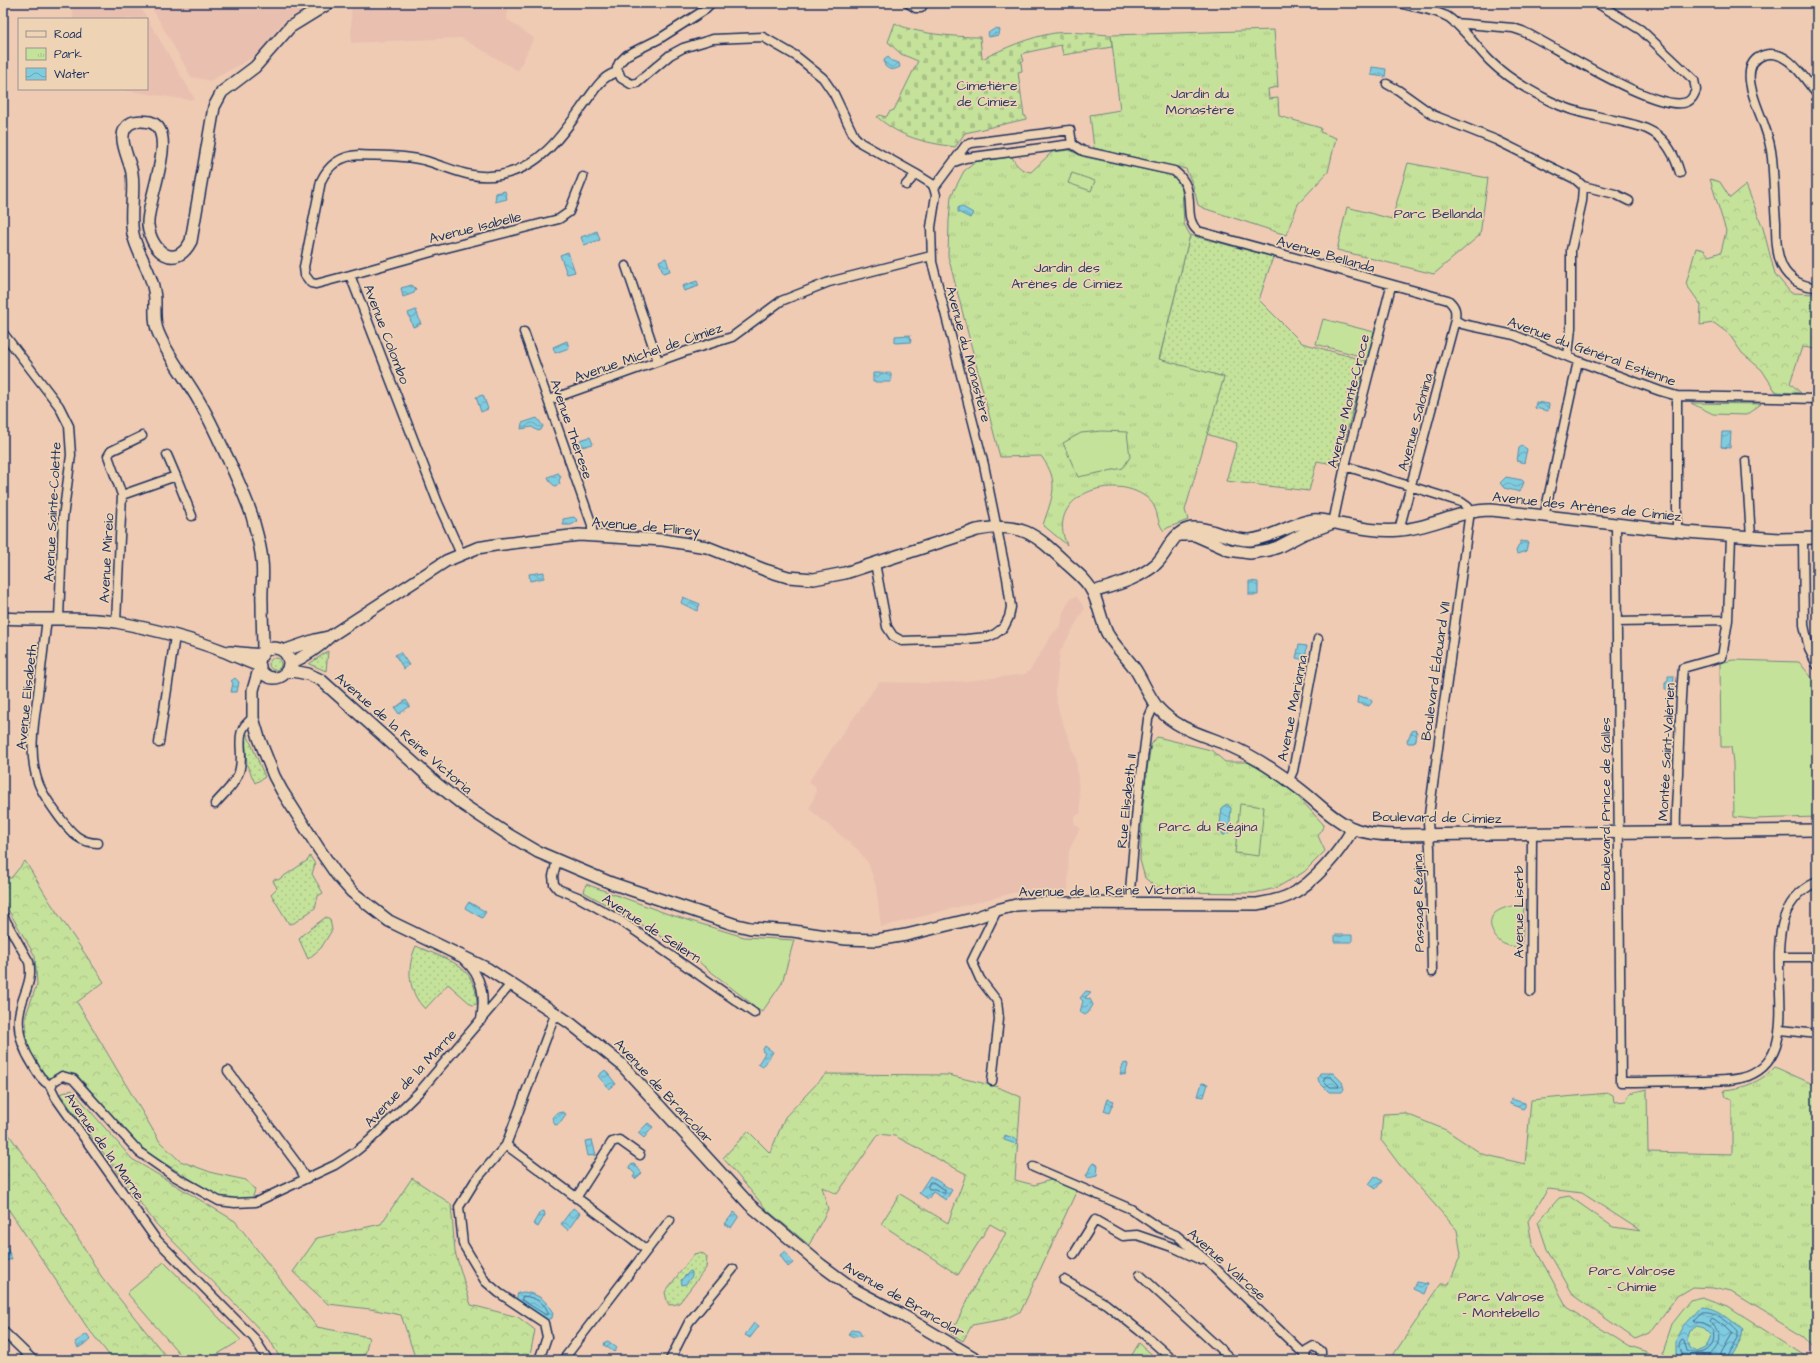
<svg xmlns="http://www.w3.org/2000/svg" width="1820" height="1363" font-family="'Architects Daughter',sans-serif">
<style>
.built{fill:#e9c0b0}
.grass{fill:url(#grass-dots);stroke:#70887c}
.forest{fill:url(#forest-crowns);stroke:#70887c}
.cemetery{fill:url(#cemetery-stones);stroke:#70887c}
.park{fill:url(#park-tufts);stroke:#70887c}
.garden{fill:#c5e29a;stroke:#70887c}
.water{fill:url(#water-waves);stroke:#588dab;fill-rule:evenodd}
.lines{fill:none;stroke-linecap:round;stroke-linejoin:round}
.shore{stroke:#436e92;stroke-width:1}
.street-casing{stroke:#1b2f5e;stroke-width:11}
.secondary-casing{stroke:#1b2f5e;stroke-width:14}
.street{stroke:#eed3b5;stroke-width:8}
.secondary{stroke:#eed3b5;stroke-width:11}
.labels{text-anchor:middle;stroke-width:3.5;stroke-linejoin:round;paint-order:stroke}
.park-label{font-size:14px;fill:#2c4164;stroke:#eed3b5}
.street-label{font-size:14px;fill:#1b2f5e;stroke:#eed3b5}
</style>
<defs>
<pattern id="grass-dots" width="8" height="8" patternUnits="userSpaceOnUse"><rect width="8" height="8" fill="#c5e29a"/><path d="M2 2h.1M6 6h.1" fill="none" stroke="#a9c287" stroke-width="1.8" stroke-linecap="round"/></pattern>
<pattern id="forest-crowns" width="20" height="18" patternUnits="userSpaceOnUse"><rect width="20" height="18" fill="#c5e29a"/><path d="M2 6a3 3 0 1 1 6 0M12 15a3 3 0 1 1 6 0" fill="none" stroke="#a9c287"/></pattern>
<pattern id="cemetery-stones" width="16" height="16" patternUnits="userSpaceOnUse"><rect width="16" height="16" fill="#c5e29a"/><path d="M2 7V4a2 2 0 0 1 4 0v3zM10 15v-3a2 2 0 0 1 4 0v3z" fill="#a9c287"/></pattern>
<pattern id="park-tufts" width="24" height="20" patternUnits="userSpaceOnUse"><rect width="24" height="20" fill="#c5e29a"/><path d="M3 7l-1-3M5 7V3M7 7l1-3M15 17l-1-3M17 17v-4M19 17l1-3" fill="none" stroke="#a9c287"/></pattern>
<pattern id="water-waves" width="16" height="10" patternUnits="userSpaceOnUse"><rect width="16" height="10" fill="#80ccdf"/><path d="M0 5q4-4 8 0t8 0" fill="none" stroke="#68a6b8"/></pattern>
</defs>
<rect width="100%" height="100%" fill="#f0cbb4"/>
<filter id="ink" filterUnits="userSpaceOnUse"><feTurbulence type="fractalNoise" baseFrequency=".025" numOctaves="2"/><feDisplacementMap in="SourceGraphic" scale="8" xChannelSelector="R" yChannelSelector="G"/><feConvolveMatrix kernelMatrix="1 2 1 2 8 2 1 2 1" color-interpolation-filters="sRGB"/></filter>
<g filter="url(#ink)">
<!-- built -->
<path class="built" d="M72,3H138L195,99L189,100L114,89H147V19H73Z
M149,3H314L283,22L256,56L210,81L191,77Z
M351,3H530V6H509L507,19L534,38L518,71L461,38L351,43Z
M1076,596L1085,608L1060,652L1055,694L1060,715L1076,757L1081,813L1074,817L1075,824L1080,828L1069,851L1068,892H1017L881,927L876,887L868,863L858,850L809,809L816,792L815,787L808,782L879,682L933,683L965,681L1025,674L1030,670L1052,634L1061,625L1063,612L1070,599Z
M1340,1351L1357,1360H1332Z"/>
<!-- grass -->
<path class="grass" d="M1190,235L1273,257L1259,300L1302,343L1366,361L1338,465L1317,461L1309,491L1226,481L1237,443L1206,434L1224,377L1159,360Z
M1294,530L1296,534C1273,545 1258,549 1232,547L1233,542Z
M328,651L326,671L309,664Z
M269 664a6 6 0 1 1 12 0a6 6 0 1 1-12 0Z
M245,734H247L265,777L255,783L247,765Z
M310,856L315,864L312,874L323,893L318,896L315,908L294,923L289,924L271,894L277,888L273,881L274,879L278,880L308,860Z
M326,917L330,919L332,930L321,948L308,959L299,939L302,935Z
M416,946C447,960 476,964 477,1004L472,1005L448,984L425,1009C408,992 406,968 416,946Z
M699,1253L704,1254L707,1257L706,1268L680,1302L677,1304L669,1305L667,1301L665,1292L694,1254Z"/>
<!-- forest -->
<path class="forest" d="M1710,179L1720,182L1730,198L1746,185L1763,228L1775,274L1791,293L1817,294V349L1802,347L1790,383L1801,393L1776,392L1762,370L1742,353L1729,334L1714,323L1700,325L1701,305L1686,284L1696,248L1704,250L1709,256L1721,252L1726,231Z
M25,861L50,902L104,982L77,1002L160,1142L180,1161L213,1173L246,1180L255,1190L251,1202L220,1197L141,1149L78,1076L62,1072L45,1080L27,1050L26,1015L37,984L35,956L3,901V877L11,878Z
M826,1074L948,1075L995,1086L1021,1097L1015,1180L1034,1185L1051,1180L1077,1190L1021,1311L1005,1319L972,1325L963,1341L951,1334L975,1285L1006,1233L990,1224L958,1275L881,1224L900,1194L948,1223L966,1174L895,1136L879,1134L837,1194L822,1187L828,1209L809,1245L767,1210L723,1158L748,1131L770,1153L785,1117Z
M72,1090L132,1159L235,1221L317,1327L369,1337L364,1360H281L271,1342L246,1315L156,1224L60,1094Z
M3,1126L59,1206L101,1276L169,1360H113L87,1327L3,1201Z
M412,1178L451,1204L455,1252L471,1305L518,1317L535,1330L529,1360H416L401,1315L370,1309L328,1304L293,1272L317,1238L381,1224Z
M1139,1343L1158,1360H1129Z"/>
<!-- cemetery -->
<path class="cemetery" d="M895,23C914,34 957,37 980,37L982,59C1005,48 1029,37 1055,33C1073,31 1092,34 1111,35L1112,47L1063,55L1061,45L1024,53L1022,55L1024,61L1021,62L1022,71L1018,72L1024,116H1026V119L965,133L955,147C923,142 902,138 877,117L880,115L885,117L887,116L889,112L894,110L918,61L901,54L888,42Z"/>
<!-- park -->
<path class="park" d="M1274,30L1278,87L1268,89L1269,99L1278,98L1279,116L1321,128L1320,132L1336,138L1328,172L1298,204L1286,235L1203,208L1198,205L1193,185L1186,169L1094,148L1090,115L1120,110L1111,35Z
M1069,150L1085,157L1175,176L1182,190L1184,224L1190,235L1159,359L1224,377L1185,510L1188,520L1167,528L1164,531C1154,519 1161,506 1143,495C1108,473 1045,498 1067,545L1043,525C1052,497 1061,482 1041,456L1000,457L948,256L949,221L951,196L964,171L977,161L1012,157C1016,165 1021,171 1031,172L1052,152Z
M1408,163L1488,178L1480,235L1434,274L1337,250L1347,207L1392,219Z
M1157,737L1211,750L1225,762H1250L1288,786L1324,825L1318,836L1325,851L1304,872L1276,888L1254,893L1162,892L1145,878L1140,860L1144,788L1151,745Z
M1775,1067L1817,1086V1350L1805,1337L1731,1292L1714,1288L1692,1287L1677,1296L1650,1333L1635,1339L1574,1296L1547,1249L1538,1222L1559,1198L1569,1196L1613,1227L1641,1231L1582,1193L1548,1189L1528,1221L1532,1243L1567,1307L1630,1347L1648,1353L1657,1360H1394V1354L1441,1284H1449L1461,1254L1457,1230L1399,1164L1381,1140L1383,1114L1404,1113L1446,1130L1482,1154L1525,1164L1531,1100L1609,1093L1613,1095L1614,1102L1626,1101L1630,1093L1647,1089L1648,1152L1732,1154V1099L1726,1097L1724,1090C1745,1088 1761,1082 1775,1067Z
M1703,1297L1728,1306L1812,1360H1666L1662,1351L1671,1324L1690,1300Z"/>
<!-- garden -->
<path class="garden" d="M1072,173L1095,181L1091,191L1068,183Z
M1323,319L1374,332L1367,358L1316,344Z
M1691,403L1761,404L1746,415L1713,414Z
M1102,431L1127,432L1130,457L1123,468L1078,477L1063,443L1081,433Z
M1733,660L1799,662L1817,684V817L1753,819L1734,817L1733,763L1731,747H1721L1720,663Z
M1240,804L1264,807L1259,856L1235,853Z
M586,884L668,914L744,937L794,940L782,983L762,1012L695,959L646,927L584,892Z
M1524,903L1522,948C1517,946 1509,947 1504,944C1494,940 1485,922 1495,913C1502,907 1514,906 1524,903Z
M164,1262L241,1340L208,1360H185L127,1293Z"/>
<!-- water -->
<path class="water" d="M996,28L1000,30L999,35L989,37L988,33Z
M888,57L892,61L899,63L900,67C894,70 890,71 885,66L884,60Z
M1372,67L1386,69L1385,77L1371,75Z
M505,191L507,199L495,202L496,193Z
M961,206L973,213L970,218L958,212V208Z
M597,231L600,240L584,245L581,237Z
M568,252L575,272L567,274L560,255Z
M666,258L670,271L663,273L659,261Z
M697,281L699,286L684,291L682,286Z
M412,285L416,289L414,293L403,297L401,288Z
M416,310L421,324L413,327L408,313Z
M910,335L911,342L895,343V336Z
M567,341L569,348L555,353L553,347Z
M873,373H891V382H873Z
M483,395L488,409L481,412L476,397Z
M1536,402L1549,404L1548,411L1535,408Z
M537,418L543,426L541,430L538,431L532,427L521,429L522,423Z
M1722,432H1731L1730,448L1721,447Z
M590,437L593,444L582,447L580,440Z
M1522,446L1527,449L1524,463L1517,461L1519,448Z
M558,473L561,476L559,481L560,484L555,486L550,482L548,477Z
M1506,477L1522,480L1524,482L1520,492L1504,488L1500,483Z
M574,517L578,521L571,525H563V519Z
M1521,541L1528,542L1526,551L1517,554L1516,551Z
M544,572V578L530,581L529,574Z
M1249,581L1258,582V595H1249Z
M683,597L700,604L697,611L681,603Z
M1299,645L1307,646L1305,660L1296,658Z
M400,652L409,665L404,669L395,655Z
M1668,676H1674L1673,689H1665V682L1668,680Z
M235,678L239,682L237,692H231L233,683L231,681Z
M1358,696L1371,699L1372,702L1369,706L1357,703Z
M406,700L410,706L399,714L395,708Z
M1415,730L1417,732L1416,740L1414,743H1408L1407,741L1412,731Z
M1227,804L1231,808L1229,833L1226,832L1225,835H1223L1222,832H1219L1222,807Z
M469,902L486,912L482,918L465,908Z
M1335,935H1352V942H1335Z
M1086,991L1091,992L1085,998L1090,999L1093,1005L1088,1013L1085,1015L1080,1012L1083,1001L1080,998Z
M765,1046L773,1052L763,1067L758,1064L765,1053L762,1051Z
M1127,1063L1128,1065L1125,1075L1120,1074L1123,1064Z
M605,1070L616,1084L609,1089L598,1076Z
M1320,1073H1333L1342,1082L1344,1089L1342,1092H1329L1319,1082L1318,1078Z
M1202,1083L1208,1084L1204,1097L1198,1096Z
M1108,1099L1114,1101L1109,1113L1104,1111Z
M1511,1099L1525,1103V1107L1523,1109L1510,1104Z
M563,1112L566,1114L559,1124L555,1125L552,1118L556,1113Z
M648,1123L653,1127L644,1138L638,1133Z
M1005,1135L1018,1140L1016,1144L1004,1140Z
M592,1140L596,1155L588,1156L585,1141Z
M1093,1163L1098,1165L1097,1176L1088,1178L1086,1175L1088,1173L1090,1167Z
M634,1164L642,1173L635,1179L633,1177L635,1174L629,1168L630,1165Z
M930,1176L952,1190L946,1200L933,1192L928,1199L919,1193Z
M1375,1176L1382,1181L1376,1189L1369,1184Z
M573,1208L580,1213L568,1230L561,1224Z
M544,1211L545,1215L538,1227L533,1224L540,1212Z
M734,1212L739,1216L731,1228L725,1224Z
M3,1239L12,1259L3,1262Z
M785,1251L793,1263L788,1267L780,1255Z
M690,1271L692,1272V1276L686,1284L682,1285L681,1280Z
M1416,1282L1428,1284L1424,1294L1413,1289Z
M524,1292C540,1295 545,1299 553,1313L552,1318L546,1320L516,1300L518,1293Z
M1701,1307C1717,1307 1731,1320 1743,1330L1741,1339L1729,1360H1680L1675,1354V1342L1684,1326ZM1697,1327L1703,1329L1711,1337L1706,1348L1697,1352L1690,1348L1688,1340L1691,1331Z
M754,1323L759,1326L750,1338L745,1335Z
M851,1330L859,1331L862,1336L854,1337L848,1334Z
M87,1334L91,1340L78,1348L75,1342Z
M608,1341L617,1348L614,1352L604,1345L605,1342Z"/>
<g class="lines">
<!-- shore -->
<path class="shore" d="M1325,1077H1331L1338,1084L1339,1087H1330L1324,1081Z
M930,1182H933L945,1190V1193H943L935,1189H929L928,1187Z
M523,1296C534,1297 547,1303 548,1314L546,1315L522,1300Z
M1683,1360C1682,1352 1675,1347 1682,1339L1684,1340L1687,1351C1714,1363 1727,1324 1695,1323L1694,1321L1702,1312C1714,1310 1730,1323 1738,1332V1338L1725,1360
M1702,1360C1711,1356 1723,1346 1719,1334C1717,1330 1712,1325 1709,1321L1711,1318L1725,1326L1733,1334L1721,1355L1720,1360"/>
<defs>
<path id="street" d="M711,3L703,11L659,39L627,55L619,63L617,68L621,78L631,84L637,83L670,55L683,48L713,39L763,37L796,56L823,78L834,94L854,136L861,143L916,174L932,184L934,188L936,195L931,227L932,262L984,465L1007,578L1011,607L1009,617L1004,627L995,634L988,637L966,639L902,641L893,636L887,627L875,563
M908,3L916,8H921L924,3
M1398,3C1414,7 1434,9 1448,17C1464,28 1476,47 1490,61C1507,78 1528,90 1550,101C1564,108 1581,113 1596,116C1639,127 1665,123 1680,173
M1455,23L1513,28L1522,31C1553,45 1657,114 1687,102C1692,100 1694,95 1696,90L1694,80L1641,30L1597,3
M1387,84L1398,90L1433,115L1496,140L1575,179L1583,186L1582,201L1571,250V328L1568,356
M1817,94C1804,79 1788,48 1764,55C1735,64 1758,107 1764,125C1768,136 1771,147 1772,158C1774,179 1774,200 1776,222C1776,236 1776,253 1782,266C1789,280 1803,287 1817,287
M954,162L965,158L1072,144L1083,151L1174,171C1200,190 1180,216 1198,231L1448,300C1456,307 1456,311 1455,320L1399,530
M906,185L916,174
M1583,186L1615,194L1629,201
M934,188L966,145L972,143L1070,130L1072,144
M626,266L658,361
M350,275L446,248L559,219L569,212L583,177
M1455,320L1462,324L1514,335L1578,361L1660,391L1677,396L1817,399
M524,332L592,525V536
M3,333L59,406L69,426L71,455L63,518L59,618
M549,400L687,351L732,337L781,301L829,282L931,256
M167,455L176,476
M1746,461L1751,537
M1345,466L1461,502L1468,507L1470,511L1428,822L1430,848L1432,972
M122,495L176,476L192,516
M1544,517L1578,361
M1333,523L1345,466L1391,286
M1616,526L1621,1082C1646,1082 1672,1081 1697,1081C1714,1080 1732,1082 1748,1076C1820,1048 1737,917 1817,882
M1677,532V396
M1803,539L1804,625L1809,649L1817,665
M461,554L438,503L350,275L316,284L311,283L305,275L304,267L321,181C329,164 341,156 359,155C380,156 403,155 423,160C452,168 468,180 500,175C543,167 564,132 587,100C596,88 603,75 618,72
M47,618C44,643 41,669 38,694C34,722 28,754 38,782C42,794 52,807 60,818C71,832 79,843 98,843
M116,622L122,495L108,456L111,451L142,436
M1617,622L1728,620
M159,743L175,636
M1289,780L1293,771L1318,639
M215,804C224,793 234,786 239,772C246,750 231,733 253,718
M1676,832C1675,812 1677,793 1678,773C1679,738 1680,704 1683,668L1722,657L1728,620L1731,536
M557,860L553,876L554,884L558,889L578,897L621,921L754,1013
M1129,903L1137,807L1148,719L1152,710L1157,706
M3,916L29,962C33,978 25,991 21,1006C15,1027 22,1048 33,1065C38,1074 42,1081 51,1086
M1781,957H1817
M464,960C483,977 485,996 481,1020
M1531,992L1532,833
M1781,1030L1817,1034
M228,1071L298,1165L305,1178
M992,1081L999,1019L997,1001L980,979L972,961L997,910
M506,1145L647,1250
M1033,1167L1131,1209L1159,1228L1176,1235L1211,1264L1305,1355
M576,1198L612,1142L619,1140L640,1155
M1074,1254L1095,1220L1123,1236L1137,1235L1175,1248L1201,1260
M1140,1275L1232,1360
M1064,1280L1106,1304L1146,1336L1173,1360
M3,1331L33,1360
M1306,1359L1305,1355L1307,1350L1314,1346L1321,1351V1360
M268,1360L254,1338L155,1238L56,1098L51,1088L53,1082L62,1076L73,1079L139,1152L172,1175L219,1201L235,1203L256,1202L335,1165L355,1152L370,1140L420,1091L511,984
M539,1360L547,1337L544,1323L499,1293L485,1281L463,1244L459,1207L475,1181L506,1145L556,1012
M563,1360L670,1220
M670,1360L689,1322L733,1269"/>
<path id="secondary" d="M1182,535H1195L1229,550L1250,553L1269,550L1278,547L1303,534L1333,523
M1093,592C1115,585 1139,579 1156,564C1168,553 1171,534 1188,529C1203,524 1231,541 1250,540C1273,538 1291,523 1313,520C1322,519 1331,522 1340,524C1360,528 1379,532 1400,530C1431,528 1459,510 1491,510L1686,532L1779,539L1817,538
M3,618C41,621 79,616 116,622C152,629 189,638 223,651C236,656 247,662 260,666
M259 663a15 15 0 1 1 30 0a15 15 0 1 1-30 0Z
M283,651L315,640L328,637
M230,652L262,655
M263,653C263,636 262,620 262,603C261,589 264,575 262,561C261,546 256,531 252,516C246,498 238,481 230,463C220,443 211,421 199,401C186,378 168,357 158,332C152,319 157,304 154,291C151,270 137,254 133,234C129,213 135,193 132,173C130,159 113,133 131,123C137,120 144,121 150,122C180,131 146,201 148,225C151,252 176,271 191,241L214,107L222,92L255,67L290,27L329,3
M289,664C304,657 317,649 329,637L446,561L477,548L495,545L579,535L663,540L707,547L765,570L788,577L814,579L845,573L977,530C1022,521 1035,534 1067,564C1076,572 1088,581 1093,593C1099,606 1101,620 1107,633C1114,646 1126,656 1135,669C1143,681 1148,696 1158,708C1176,728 1199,734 1223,743C1251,754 1278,772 1301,790C1318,803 1332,819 1352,828C1366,834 1382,835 1396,835L1817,830
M260,666L253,690V718L259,738L274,776L282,791L319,849L337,875L352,892L389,921L488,969L570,1023L621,1064L750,1205L821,1265L855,1290L902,1315L978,1360
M288,670L308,674L321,680L437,784L462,804L509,835L538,852L611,883L733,924L750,928L793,931L846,939L876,940L906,935L972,919L997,910L1016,905L1041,903L1257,904C1268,902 1280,900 1290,895C1315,882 1340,852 1353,828"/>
</defs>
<!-- street casing -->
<use href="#street" class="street-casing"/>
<!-- secondary casing -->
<use href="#secondary" class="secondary-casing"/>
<!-- street -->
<use href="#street" class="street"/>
<!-- secondary -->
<use href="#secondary" class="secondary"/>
</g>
</g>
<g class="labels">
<!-- park labels -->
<g class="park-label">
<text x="987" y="90">Cimetière<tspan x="987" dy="16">de Cimiez</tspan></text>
<text x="1200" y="98">Jardin du<tspan x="1200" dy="16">Monastère</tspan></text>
<text x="1438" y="218">Parc Bellanda</text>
<text x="1067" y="272">Jardin des<tspan x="1067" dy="16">Arènes de Cimiez</tspan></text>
<text x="1208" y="831">Parc du Régina</text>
<text x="1632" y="1275">Parc Valrose<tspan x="1632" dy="16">- Chimie</tspan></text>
<text x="1501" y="1301">Parc Valrose<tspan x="1501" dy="16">- Montebello</tspan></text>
</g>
<!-- street labels -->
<g class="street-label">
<text transform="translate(475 227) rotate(-14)" y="5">Avenue Isabelle</text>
<text transform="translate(1326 254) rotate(16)" y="5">Avenue Bellanda</text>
<text transform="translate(387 334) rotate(69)" y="5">Avenue Colombo</text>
<text transform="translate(1592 351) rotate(20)" y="5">Avenue du Général Estienne</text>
<text transform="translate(648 352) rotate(-19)" y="5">Avenue Michel de Cimiez</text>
<text transform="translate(969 354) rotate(75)" y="5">Avenue du Monastère</text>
<text transform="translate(1348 401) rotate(-76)" y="5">Avenue Monte-Croce</text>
<text transform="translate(1415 422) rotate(-75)" y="5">Avenue Salonina</text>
<text transform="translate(572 429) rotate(71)" y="5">Avenue Therese</text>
<text transform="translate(1587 506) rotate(6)" y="5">Avenue des Arènes de Cimiez</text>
<text transform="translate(52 512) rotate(-87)" y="5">Avenue Sainte-Colette</text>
<text transform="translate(646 526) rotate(5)" y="5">Avenue de Flirey</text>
<text transform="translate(106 558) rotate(-87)" y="5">Avenue Mireio</text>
<text transform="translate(1435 671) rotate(-82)" y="5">Boulevard Édouard VII</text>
<text transform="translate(26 697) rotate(-84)" y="5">Avenue Elisabeth</text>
<text transform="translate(1292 708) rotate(-79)" y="5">Avenue Marianna</text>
<text transform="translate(404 733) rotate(41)" y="5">Avenue de la Reine Victoria</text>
<text transform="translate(1666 752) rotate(-87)" y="5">Montée Saint-Valérien</text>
<text transform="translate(1126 801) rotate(-84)" y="5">Rue Elisabeth II</text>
<text transform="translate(1605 804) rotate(-90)" y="5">Boulevard Prince de Galles</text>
<text transform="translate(1437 817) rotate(1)" y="5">Boulevard de Cimiez</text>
<text transform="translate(1107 890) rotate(-1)" y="5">Avenue de la Reine Victoria</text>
<text transform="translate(1418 903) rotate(-91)" y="5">Passage Régina</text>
<text transform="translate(1518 912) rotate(-90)" y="5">Avenue Liserb</text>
<text transform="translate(652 928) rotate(33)" y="5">Avenue de Seilern</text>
<text transform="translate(410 1078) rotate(-47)" y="5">Avenue de la Marne</text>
<text transform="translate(664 1091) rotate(47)" y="5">Avenue de Brancolar</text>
<text transform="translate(105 1146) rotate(55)" y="5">Avenue de la Marne</text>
<text transform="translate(1227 1264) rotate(42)" y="5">Avenue Valrose</text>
<text transform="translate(904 1299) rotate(30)" y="5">Avenue de Brancolar</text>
</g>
</g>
<!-- margin -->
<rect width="1820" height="1363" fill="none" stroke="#eed3b5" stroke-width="16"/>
<rect x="8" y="8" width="1804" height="1347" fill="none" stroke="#1b2f5e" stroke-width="1.5" filter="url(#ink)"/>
<!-- legend -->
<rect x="18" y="18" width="130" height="72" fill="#eed3b5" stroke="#9a9192"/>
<rect x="26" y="31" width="20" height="6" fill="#eed3b5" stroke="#9a9192"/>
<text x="54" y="38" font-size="12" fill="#1b2f5e">Road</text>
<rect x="26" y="48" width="20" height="12" fill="url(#park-tufts)" stroke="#9a9192"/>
<text x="54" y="58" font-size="12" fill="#1b2f5e">Park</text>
<rect x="26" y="68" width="20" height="12" fill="url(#water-waves)" stroke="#9a9192"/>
<text x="54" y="78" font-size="12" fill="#1b2f5e">Water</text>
</svg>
